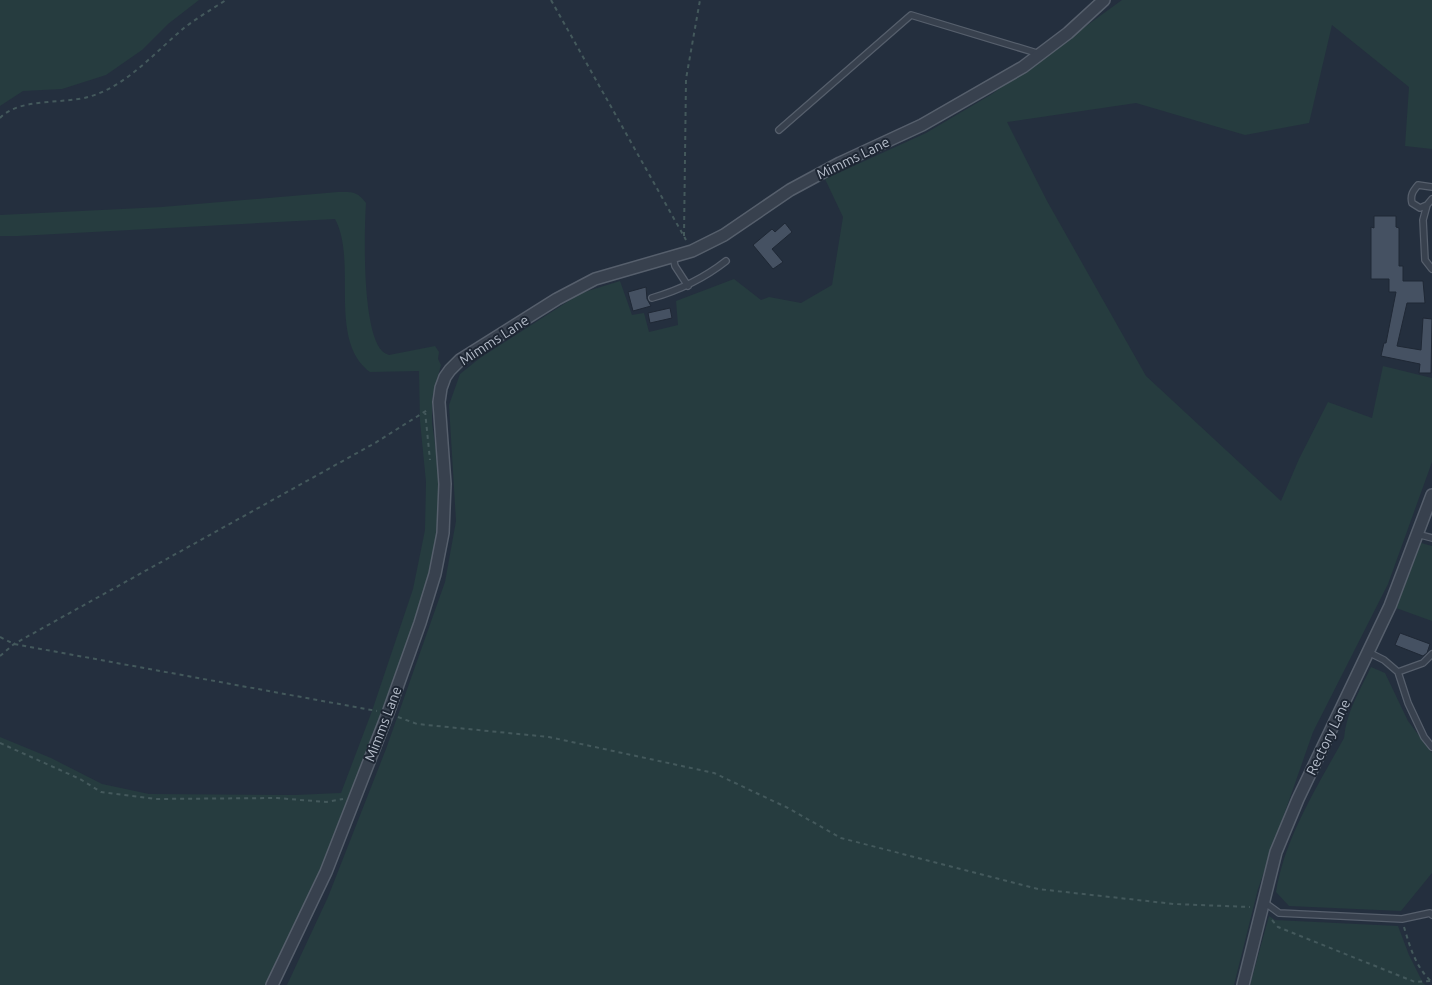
<svg xmlns="http://www.w3.org/2000/svg" width="1432" height="985" font-family="Ubuntu,sans-serif">
<style>
.green{fill:#263c3f}
.building{fill:#455162;stroke:#1f2835}
.lines{fill:none;stroke-linecap:round;stroke-linejoin:round}
.service-casing{stroke:#565f6c;stroke-width:8}
.minor-casing{stroke:#565f6c;stroke-width:14}
.path{stroke:#44595c;stroke-width:2;stroke-dasharray:4 4;stroke-linecap:butt}
.service{stroke:#38414e;stroke-width:5.5}
.minor{stroke:#38414e;stroke-width:11}
.labels{text-anchor:middle;stroke-width:4;stroke-linejoin:round;paint-order:stroke}
.street-label{font-size:14px;fill:#b4bcc9;stroke:#1d2633}
</style>
<rect width="100%" height="100%" fill="#242f3e"/>
<!-- green -->
<path class="green" d="M0,0H199L168,24L142,50L106,75L62,89L23,91L0,106Z
M1122,0H1432V149L1405,146L1409,87L1332,25L1309,123L1245,135L1136,103L1007,122L1047,201L1146,376L1281,501L1299,459L1328,402L1372,418L1383,366L1432,378V462L1388,584L1313,732L1258,889L1234,985H287L328,897L386,749L445,582L456,521L449,405L460,374L480,358L581,293L620,281L632,315L644,313L649,332L678,325L676,301L734,279L761,300L769,297L801,303L832,285L843,217L825,179L926,133L992,94Z
M338,192C353,192 357,191 366,203C364,233 362,330 382,351C384,353 387,354 389,355L435,346L439,352L438,359L441,365L432,398V423L440,478L438,539L424,601L393,687L324,866L266,985H0V737L51,758L102,784L149,794L294,795L341,793L372,711L413,589L425,530L426,482L420,421L419,371L370,372C327,340 358,261 335,219L18,236H0V215L162,207Z
M1421,543L1432,546V621L1396,608Z
M1371,667L1385,673L1408,721L1432,753V873L1401,911L1289,906L1276,892C1285,837 1317,787 1344,738C1346,713 1360,690 1371,667Z
M1269,916L1275,920L1398,926L1409,955L1423,983L1426,985H1250Z"/>
<!-- building -->
<path class="building" d="M1374,216H1396V227L1399,228V266H1403V281H1423L1425,303H1407L1397,346L1421,350L1423,318L1432,319L1431,373H1419L1420,364L1381,356L1384,343H1386L1396,292H1389V279H1371V227L1374,228Z
M785,223L792,232L772,249L783,262L773,269L753,245L772,229L775,232Z
M646,287L647,299L651,306L633,311L628,292Z
M670,308L672,318L650,323L648,313Z
M1400,633L1430,644L1427,653L1423,656L1395,645Z"/>
<g class="lines">
<defs>
<path id="service" d="M779,130L911,15L1040,54
M1432,187L1418,185C1413,191 1410,195 1412,203L1420,208L1427,205L1432,199
M1427,205L1423,220L1425,260L1432,269
M673,257L675,266L688,286
M652,298C680,290 703,279 726,261
M1417,534L1432,538
M1368,652L1384,660L1398,672L1408,703L1424,737L1432,747
M1398,672L1423,663L1432,654
M1264,902L1279,913L1402,919L1430,913L1432,915"/>
<path id="minor" d="M272,985L326,872L388,713L420,623L435,574L443,533L445,484L439,402L441,388L445,377L450,370L460,360L557,299L595,279L692,251L724,235L790,190L840,163L922,125L1023,67L1068,33L1104,0
M1243,985L1276,852L1298,799L1390,606L1432,495"/>
</defs>
<!-- service casing -->
<use href="#service" class="service-casing"/>
<!-- minor casing -->
<use href="#minor" class="minor-casing"/>
<!-- path -->
<path class="path" d="M551,0L686,240
M0,118C18,98 63,104 88,97C126,87 155,52 184,28C197,18 212,9 226,0
M684,236L686,79L700,0
M425,411L430,460
M0,637L14,644L377,711
M0,656L14,644L375,443L429,409
M398,717L417,724L549,737L714,773L788,808L841,838L1038,889L1174,904L1250,907
M0,743L80,779L101,792L156,799L277,798L326,802L343,799
M1272,920L1278,927L1415,982L1431,981
M1404,927C1410,947 1416,968 1432,982"/>
<!-- service -->
<use href="#service" class="service"/>
<!-- minor -->
<use href="#minor" class="minor"/>
</g>
<g class="labels">
<!-- street labels -->
<g class="street-label">
<text transform="translate(853 158) rotate(-26)" y="5">Mimms Lane</text>
<text transform="translate(494 340) rotate(-33)" y="5">Mimms Lane</text>
<text transform="translate(383 724) rotate(-69)" y="5">Mimms Lane</text>
<text transform="translate(1328 737) rotate(-64)" y="5">Rectory Lane</text>
</g>
</g>
</svg>
